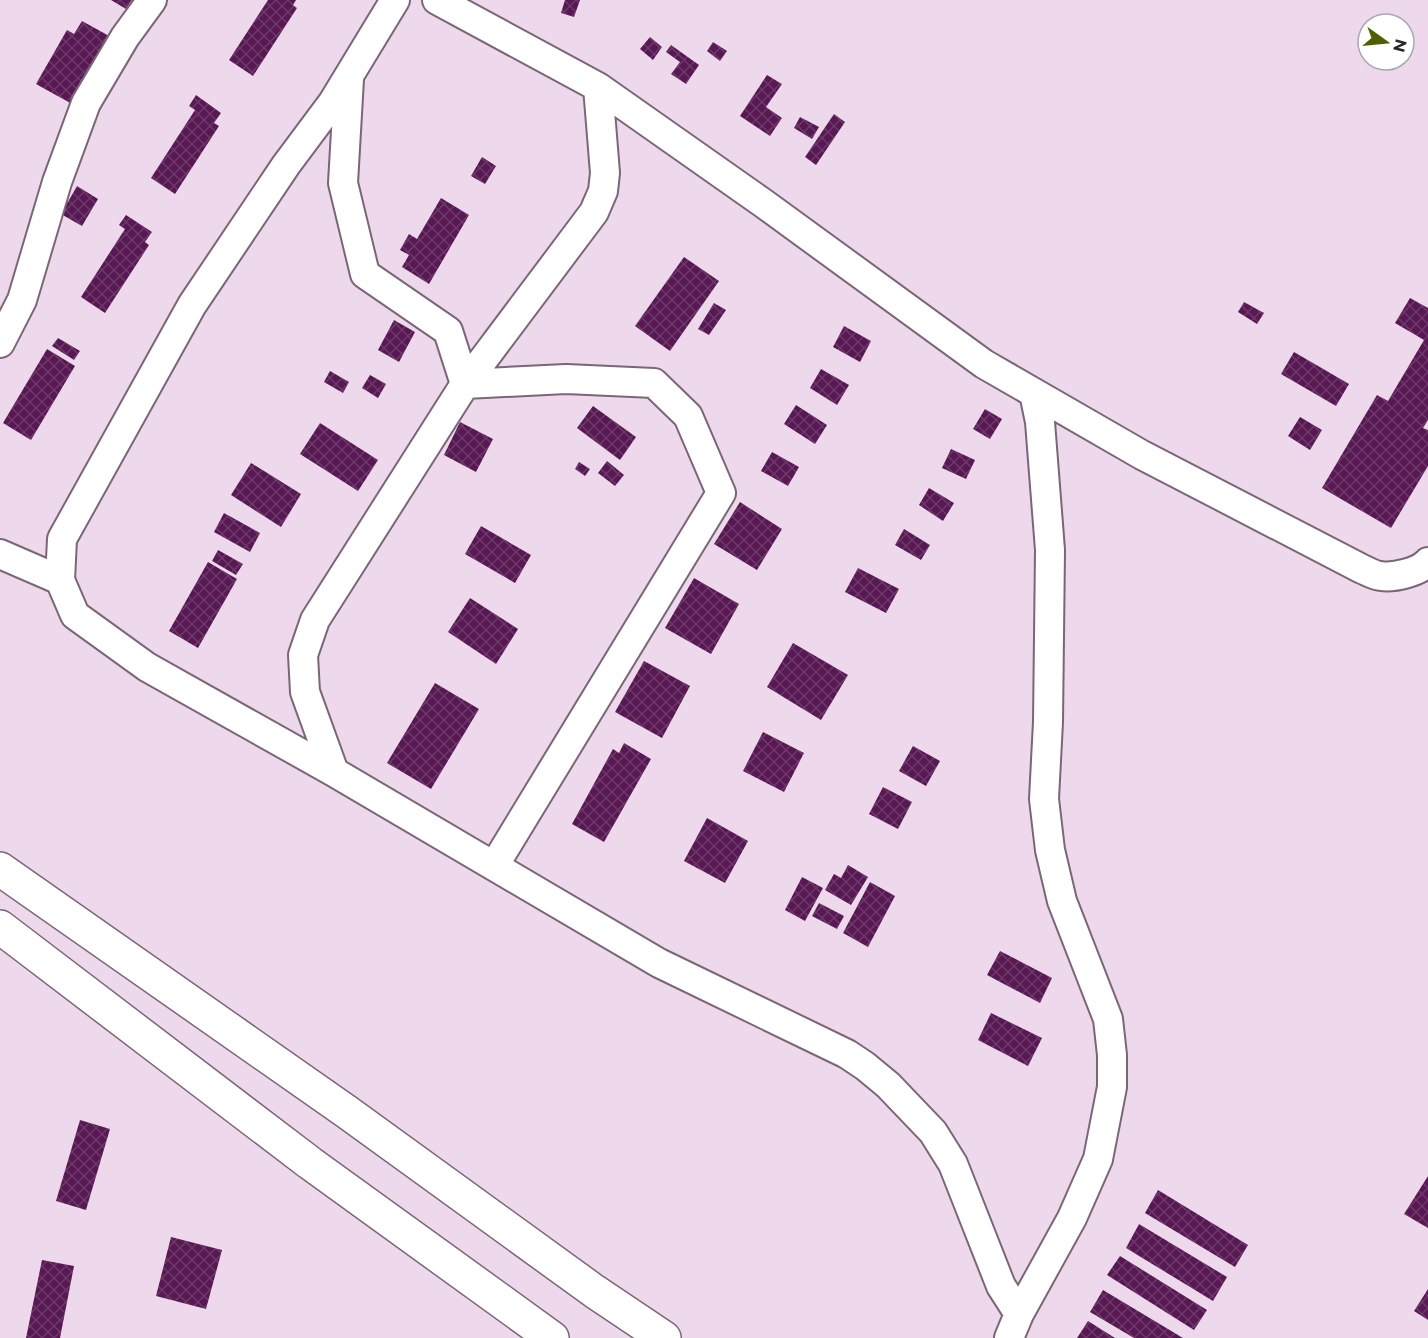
<svg xmlns="http://www.w3.org/2000/svg" width="1428" height="1338" font-family="Montserrat,sans-serif">
<style>
.building{fill:url(#building-cross-hatch)}
.lines{fill:none;stroke-linecap:round;stroke-linejoin:round}
.minor-casing{stroke:#7a6677;stroke-width:32}
.trunk-casing{stroke:#7a6677;stroke-width:36}
.minor{stroke:#fff;stroke-width:28}
.trunk{stroke:#fff;stroke-width:33}
</style>
<defs>
<pattern id="building-cross-hatch" width="8" height="8" patternUnits="userSpaceOnUse" patternTransform="scale(1.5)"><rect width="8" height="8" fill="#581853"/><path d="M0 0l8 8M0 8l8-8" fill="none" stroke="#6d3969"/></pattern>
</defs>
<rect width="100%" height="100%" fill="#eed8eb"/>
<!-- building -->
<path class="building" d="M111,0H132L126,9Z
M268,0H296L293,5L297,8L253,76L229,60Z
M565,0H580L574,17L561,13Z
M82,21L111,37L72,104L36,84L67,30L74,34Z
M650,37L662,47L653,60L640,49Z
M713,42L727,51L720,61L707,51Z
M671,45L699,65L686,84L671,74L680,62L666,52Z
M767,75L782,84L766,107L782,118L770,136L740,116Z
M196,95L221,113L214,123L219,126L175,194L151,178L195,110L189,106Z
M834,114L845,122L816,165L805,157Z
M800,117L819,127L812,139L794,128Z
M482,157L496,166L485,184L471,176Z
M77,186L98,199L82,226L61,214Z
M441,198L469,215L429,284L402,267L409,255L400,250L409,234L417,239Z
M126,215L152,232L145,242L149,245L105,313L81,297L125,229L119,225Z
M684,257L719,281L670,351L635,326Z
M1410,298L1428,308V420L1423,428L1428,430V466L1391,528L1322,488L1377,395L1388,401L1424,340L1395,323Z
M1244,302L1264,313L1257,324L1238,312Z
M714,303L726,310L709,335L698,329Z
M394,320L415,332L399,362L378,350Z
M844,326L871,341L860,362L833,347Z
M58,338L80,351L74,360L52,346Z
M47,349L75,366L31,440L3,423Z
M1294,352L1349,384L1336,406L1281,374Z
M821,369L849,385L837,405L810,388Z
M330,371L349,382L343,393L324,382Z
M370,375L386,384L378,398L362,388Z
M796,405L827,425L815,444L784,424Z
M593,406L636,437L620,460L577,428Z
M985,409L1002,419L990,439L973,429Z
M1300,417L1322,430L1310,450L1288,436Z
M460,422L493,439L476,472L444,455Z
M320,423L378,460L358,491L300,454Z
M951,449L975,460L966,479L942,468Z
M772,452L799,467L788,486L761,471Z
M607,461L624,475L615,486L598,473Z
M579,462L590,469L585,476L575,469Z
M251,463L301,494L281,527L231,495Z
M929,488L954,503L943,521L919,505Z
M740,502L782,529L757,570L714,544Z
M224,513L260,533L250,552L214,532Z
M481,526L531,555L515,583L465,554Z
M904,529L930,545L921,560L895,545Z
M218,550L243,564L236,575L212,561Z
M208,562L237,579L198,648L169,631Z
M858,568L899,589L886,613L845,592Z
M694,578L739,604L711,654L665,628Z
M470,598L518,629L496,664L448,632Z
M793,643L848,675L821,720L767,687Z
M644,661L690,686L662,738L615,712Z
M435,683L479,709L431,789L387,763Z
M763,732L804,753L784,792L743,771Z
M624,743L651,759L604,842L572,824L613,749L619,753Z
M913,746L940,761L926,786L899,771Z
M883,787L912,802L898,829L869,814Z
M707,818L748,841L725,883L684,861Z
M848,865L868,877L851,905L825,890L834,874L841,878Z
M802,877L823,888L805,921L785,910Z
M870,882L895,896L868,947L843,933Z
M819,903L844,916L837,929L812,916Z
M1000,951L1052,978L1040,1003L987,975Z
M991,1013L1042,1038L1028,1066L978,1040Z
M80,1120L110,1129L86,1210L56,1201Z
M1428,1176V1228L1404,1214Z
M1158,1190L1248,1245L1235,1267L1145,1213Z
M1139,1224L1227,1277L1213,1301L1126,1248Z
M171,1237L222,1250L206,1309L156,1296Z
M1120,1256L1207,1310L1194,1330L1107,1275Z
M42,1260L74,1266L60,1338H26Z
M1428,1289V1320L1414,1311Z
M1103,1290L1183,1338H1134L1090,1312Z
M1088,1321L1115,1338H1077Z"/>
<g class="lines">
<defs>
<path id="minor" d="M395,0L333,102L286,165L192,305L62,539L60,580L75,615L147,667L334,772L659,963L847,1054L865,1066L888,1085L933,1132L953,1164L1001,1286L1019,1314
M437,0L598,87L763,203L984,364L1142,455L1362,569C1367,571 1375,576 1381,576C1394,578 1419,572 1428,562
M349,79L343,183L365,274L448,331L465,384
M0,343L22,300L57,182L86,103L125,37L152,0
M465,384L566,379L654,383L688,416L721,493L494,866
M0,554L60,580
M334,772L305,692L303,655L315,620L465,384L594,212L603,191L605,173L598,87
M1009,1338L1019,1314L1072,1218L1098,1159L1112,1087V1055L1108,1019L1062,901L1050,850L1044,799L1048,722L1050,550L1040,422L1034,393"/>
<path id="trunk" d="M0,869L347,1112L594,1291L664,1338
M0,927L310,1163L552,1338"/>
</defs>
<!-- minor casing -->
<use href="#minor" class="minor-casing"/>
<!-- trunk casing -->
<use href="#trunk" class="trunk-casing"/>
<!-- minor -->
<use href="#minor" class="minor"/>
<!-- trunk -->
<use href="#trunk" class="trunk"/>
</g>
<!-- north arrow -->
<g transform="translate(1386 42) rotate(105)"><circle r="28" fill="#ffffff" stroke="#aba8ab" stroke-width="1.5"/>
<path d="M0-4.5L10 22L0 15L-10 22Z" fill="#4e5f02"/>
<text y="-9" font-size="16" font-weight="bold" text-anchor="middle" fill="#2e262d">N</text>
</g>
</svg>
